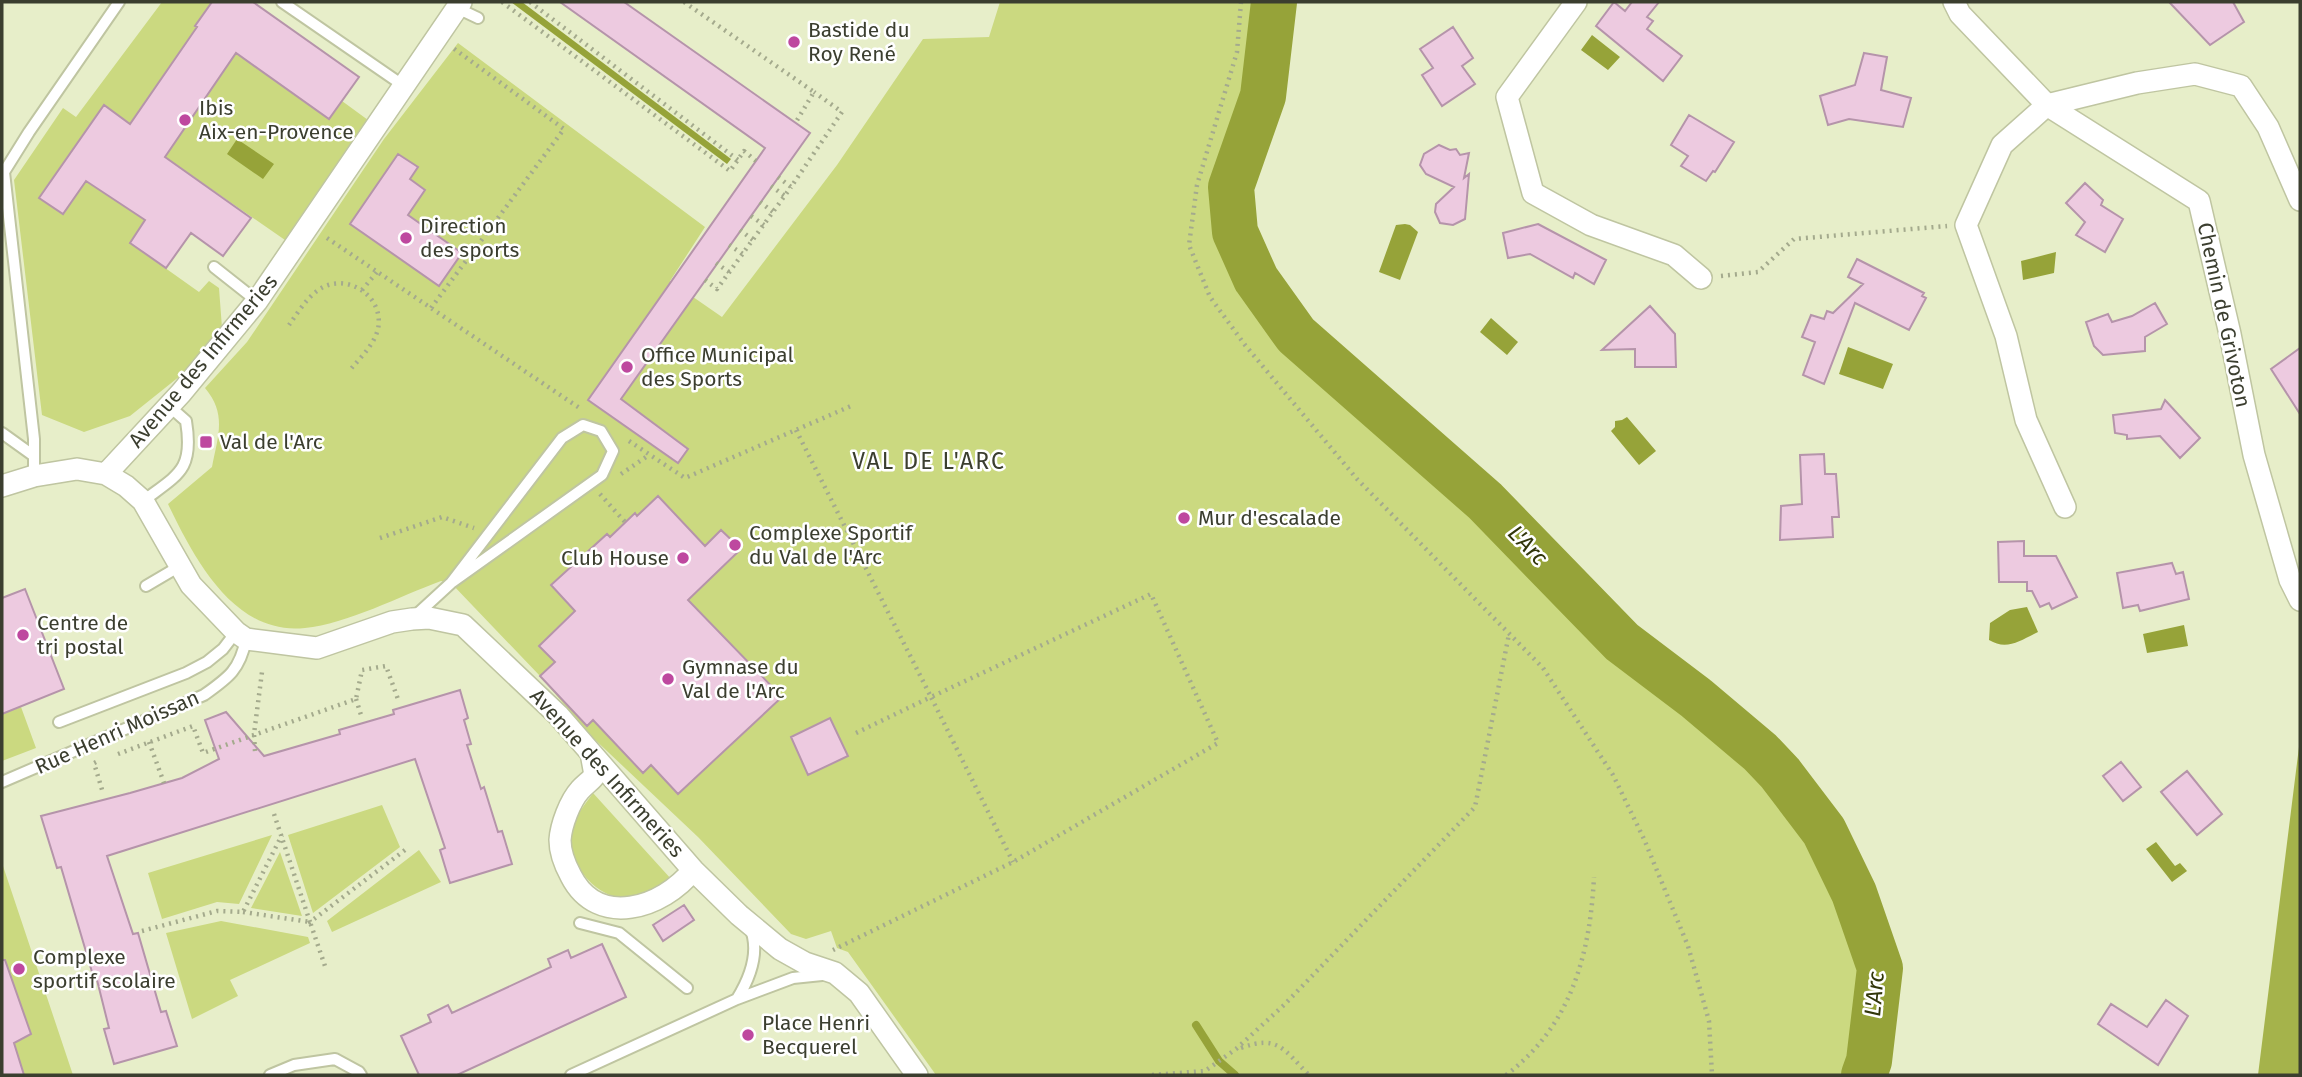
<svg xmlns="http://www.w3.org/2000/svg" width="2302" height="1077" font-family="'Fira Sans',sans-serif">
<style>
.green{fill:#cbd980}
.forest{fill:#a5b34b}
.water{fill:#96a339}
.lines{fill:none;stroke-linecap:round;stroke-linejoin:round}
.stream{stroke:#96a339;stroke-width:8}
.river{stroke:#96a339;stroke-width:46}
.building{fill:#edcae0;stroke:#b594aa;stroke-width:2}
.lane-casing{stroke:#bfc5a1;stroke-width:14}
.street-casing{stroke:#bfc5a1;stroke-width:24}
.path{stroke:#a4aa8d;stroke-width:4.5;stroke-dasharray:2 5;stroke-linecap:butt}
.lane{stroke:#fff;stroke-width:10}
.street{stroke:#fff;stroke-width:21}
.poi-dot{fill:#be489f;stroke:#fff;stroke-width:2.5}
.labels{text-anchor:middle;stroke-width:5;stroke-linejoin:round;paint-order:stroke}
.poi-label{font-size:21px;fill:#3b3e2f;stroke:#fff;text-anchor:start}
.street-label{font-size:21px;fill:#3b3e2f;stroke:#fff}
.neighbourhood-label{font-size:23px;letter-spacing:2px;fill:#3b3e2f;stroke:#fff}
.water-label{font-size:23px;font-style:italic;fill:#31360a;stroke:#fff}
</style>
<rect width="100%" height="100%" fill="#e7eec9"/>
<!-- green -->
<path class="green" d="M162,2H212L196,25L197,27L126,129L104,105L39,197L63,214L86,181L146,220L130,243L199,292L209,281L219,288L222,328L185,372L130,416L84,432L42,415L14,180L63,108L76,117Z
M1000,2H1274L1263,96L1231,187L1235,232L1256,279L1296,335L1485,501L1622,642L1696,698L1760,752L1780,773L1824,831L1854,893L1880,968L1869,1061L1870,1075H936L848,952L837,948L831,931L806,939L791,934L698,837L590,735L540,676L451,583L441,581C400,596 347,624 305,628C234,636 194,558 168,504L212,467C218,436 227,414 205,388L247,342L384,139L458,43L705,227L670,281L722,317L837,165L923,39L989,37Z
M236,53L329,119L342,101L368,120L339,166L285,240L165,157Z
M21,707L36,748L2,761V714Z
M593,793L672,880C661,885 649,894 638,897C604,907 568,868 570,836C571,820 585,805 593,793Z
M382,805L400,847L313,913L288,835Z
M272,835L239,904L217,902L162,919L148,873Z
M419,850L441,882L332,932L327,921Z
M280,852L302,916L251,908Z
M2,863L73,1075H2Z
M221,921L308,937L310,943L230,980L238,996L192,1019L166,933Z"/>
<!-- forest -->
<path class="forest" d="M2300,739V1075H2258Z"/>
<!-- water -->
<path class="water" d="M511,2H522L731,159L727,164Z
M1592,35L1620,57L1608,70L1581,50Z
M237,139L274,164L263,179L227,154Z
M1405,224L1410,225L1418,232L1400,280L1379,272L1396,225Z
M2056,252L2054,273L2023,280L2021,261Z
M1491,318L1518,342L1507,355L1480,332Z
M1848,347L1893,364L1883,389L1839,374Z
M1627,417L1656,451L1639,465L1611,431L1615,427V421L1622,420Z
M2027,607L2038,632C2021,640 2007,651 1989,640L1990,623L2010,610Z
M2184,625L2188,646L2147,653L2143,634Z
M2156,842L2175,866L2180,863L2187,871L2172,882L2146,849Z"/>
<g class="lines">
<!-- stream -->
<path class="stream" d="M1196,1025L1219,1061L1235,1075"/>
<!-- river -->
<path class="river" d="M1274,2L1263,96L1231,187L1235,232L1256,279L1296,335L1485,501L1622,642L1696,698L1760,752L1780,773L1824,831L1854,893L1880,968L1869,1061L1864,1075"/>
</g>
<!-- building -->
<path class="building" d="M212,2H253L359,77L329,119L236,53L165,157L251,218L223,256L191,233L166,268L130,243L145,220L86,181L63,214L39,198L104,105L130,124L197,27L195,26Z
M560,2H624L810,133L621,399L688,449L678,463L588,400L765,148Z
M1614,2L1625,11L1632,2H1659L1647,17L1653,21L1647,29L1682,56L1663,81L1596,26Z
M2169,2H2233L2244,22L2210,45Z
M1453,27L1473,58L1462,66L1475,84L1442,106L1422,75L1433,68L1420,49Z
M1864,53L1887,57L1881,90L1911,98L1903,127L1849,119L1828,125L1820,96L1855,85Z
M1689,115L1734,142L1715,172L1713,171L1706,181L1681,166L1688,156L1671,145Z
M1439,145L1450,150L1456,149L1460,155L1469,153L1464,178L1469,174L1465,219L1453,225L1440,223L1435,212L1436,204L1454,187L1426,174L1420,165L1424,154Z
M398,154L418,167L410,179L425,190L408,215L462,253L439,286L350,224Z
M2085,183L2103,200L2101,205L2123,219L2105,252L2076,235L2085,222L2066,203Z
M1538,224L1606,260L1594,284L1575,273L1573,278L1530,254L1508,258L1503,233Z
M1857,259L1924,293L1922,296L1926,298L1909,330L1855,303L1824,384L1803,375L1815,342L1802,337L1811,315L1824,319L1827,311L1833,313L1863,284L1848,277Z
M2155,303L2167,324L2145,337V351L2103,355L2094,346L2086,322L2108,314L2112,322L2132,316Z
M1650,306L1675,334L1676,367H1635V349L1602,350Z
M2300,348V414L2271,369Z
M2165,400L2200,438L2180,458L2160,436L2127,439V435L2115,433L2113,415L2161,409Z
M1824,454L1825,474H1836L1839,517H1832L1833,537L1780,540L1781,506L1802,504L1800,455Z
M658,496L705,546L721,530L741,549L688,600L782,697L678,794L651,765L643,773L593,720L587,726L540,676L555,662L539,646L575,611L551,585L607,534L610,537L635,513L637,516Z
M2024,541V556H2056L2077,597L2052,609L2049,603L2040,607L2032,591H2027V582H1999L1998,542Z
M2172,563L2176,574L2183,572L2189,599L2140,611L2138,605L2123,608L2117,573Z
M25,589L64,689L2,714V598Z
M460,690L468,718L464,720L471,744L467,745L481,789L484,787L498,832L502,831L512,864L450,883L440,850L445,848L415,759L107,856L133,934L138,933L161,1012L166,1011L177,1046L114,1064L104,1029L109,1028L95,972H92L61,867L57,868L41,816L130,793L182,778L219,759L205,720L226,712L264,756L340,734L339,730L394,714L393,710Z
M830,718L848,756L808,775L791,737Z
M2121,762L2141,787L2123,801L2103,776Z
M2187,771L2222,814L2197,835L2161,792Z
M684,905L694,920L663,941L653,925Z
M602,944L626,997L457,1075H419L401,1036L431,1022L428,1015L448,1005L452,1013L551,967L548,959L568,950L571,958Z
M2,960H5L31,1034L14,1043L24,1075H2Z
M2166,1000L2188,1016L2158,1065L2098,1024L2111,1004L2147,1027Z"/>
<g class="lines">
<defs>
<path id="lane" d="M282,2L404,86
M457,8L478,18
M214,267L257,301
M2,433L34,456
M34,476V439L4,172L29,132L119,2
M143,501C179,474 194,470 186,421L169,406
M146,586L180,566
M414,617L451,583L602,475L613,451L601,431L583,425L562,438L451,583
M59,722L186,673L207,662L223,649L236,632
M2,782L204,695C228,678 240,670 246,639
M580,923L619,933L687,988
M737,999L793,978L822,975
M270,1075L294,1065L335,1059L359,1072L361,1075
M571,1075L737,999C750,978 760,951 750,927"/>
<path id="street" d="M1576,2L1507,97L1533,193L1591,225L1674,255L1701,278
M1954,2L1960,14L2047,105L2137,83L2195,74L2241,86L2268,127L2300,200
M106,474L181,393L257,301L461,2
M2,486L34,476L77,469L106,474L126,486L143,501L191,585L236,632L246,639L317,648L392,622L412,619L429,618L463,625L558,715L693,870L739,915L780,949L805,963L835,973L859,993L917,1075
M2065,507L2026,420L2006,336L1966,225L2002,145L2047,105L2199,201L2230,334L2254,455L2290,580L2300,600
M591,753L595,775C591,781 585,784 580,790C570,801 561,825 560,840C560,853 565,865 571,876C598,929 663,908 693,870"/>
</defs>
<!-- lane casing -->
<use href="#lane" class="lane-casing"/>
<!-- street casing -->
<use href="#street" class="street-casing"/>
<!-- path -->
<path class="path" d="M502,2L730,171L744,151L756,161
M530,2L738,160
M684,2L814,92L796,122
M1241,2L1237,52L1197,185L1189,245L1210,297L1245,345L1357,479L1543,668L1613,775L1644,839L1688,946L1709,1021L1712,1075
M778,177L791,187L842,112L814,92
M771,186L785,196
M760,202L773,212
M751,216L764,225
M740,230L753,240
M327,238L581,409
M729,245L743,254
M716,263L729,272
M1721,276L1758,272L1794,239L1947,226
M705,280L717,289L791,187
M362,290L377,272
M431,308L564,129L453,48
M289,325C297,314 305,300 317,291C344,270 385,295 378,329C374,345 360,358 350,370
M796,430L931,697L1151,594L1218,743L1013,862L833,950
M629,441L685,478L851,406
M621,474L649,455
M600,494L625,522
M380,538L442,517L474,528
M356,699L361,715
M856,733L931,697L1013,862
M149,742L164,783
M255,751L254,734L262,672
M118,754L193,726L203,753L356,699L362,670L386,666L399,702
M96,762L94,763L103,793
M274,814L310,922L405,850
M243,912L310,922L326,969
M142,931L217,911L243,912L282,835
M1241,1048C1278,1034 1284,1050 1309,1075
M1152,1075L1205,1071L1236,1049L1284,1005L1475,807L1509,634
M1506,1075C1571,1026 1590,955 1594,877"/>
<!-- lane -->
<use href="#lane" class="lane"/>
<!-- street -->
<use href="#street" class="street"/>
</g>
<!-- markers -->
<g class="poi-dot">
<circle cx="794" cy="42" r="7"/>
<circle cx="185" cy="120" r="7"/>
<circle cx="406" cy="238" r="7"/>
<circle cx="627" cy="367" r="7"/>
<rect x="199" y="435" width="14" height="14" rx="3.5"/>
<circle cx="1184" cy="518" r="7"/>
<circle cx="735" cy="545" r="7"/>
<circle cx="683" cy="558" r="7"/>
<circle cx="23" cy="635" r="7"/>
<circle cx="668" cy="679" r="7"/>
<circle cx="19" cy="969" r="7"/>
<circle cx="748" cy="1035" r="7"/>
</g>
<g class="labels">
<!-- poi labels -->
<g class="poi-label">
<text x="808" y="37">Bastide du<tspan x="808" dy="24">Roy René</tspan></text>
<text x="199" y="115">Ibis<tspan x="199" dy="24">Aix-en-Provence</tspan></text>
<text x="420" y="233">Direction<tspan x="420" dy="24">des sports</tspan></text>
<text x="641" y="362">Office Municipal<tspan x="641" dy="24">des Sports</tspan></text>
<text x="220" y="449">Val de l'Arc</text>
<text x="1198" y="525">Mur d'escalade</text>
<text x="749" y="540">Complexe Sportif<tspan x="749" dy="24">du Val de l'Arc</tspan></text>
<text x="669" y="565" text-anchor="end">Club House</text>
<text x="37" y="630">Centre de<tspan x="37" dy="24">tri postal</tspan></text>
<text x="682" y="674">Gymnase du<tspan x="682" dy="24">Val de l'Arc</tspan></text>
<text x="33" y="964">Complexe<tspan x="33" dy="24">sportif scolaire</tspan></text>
<text x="762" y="1030">Place Henri<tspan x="762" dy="24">Becquerel</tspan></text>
</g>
<!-- street labels -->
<g class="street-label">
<text transform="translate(2224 315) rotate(78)" y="7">Chemin de Grivoton</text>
<text transform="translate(203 361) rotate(-50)" y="7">Avenue des Infirmeries</text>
<text transform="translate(117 732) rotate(-24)" y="7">Rue Henri Moissan</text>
<text transform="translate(607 773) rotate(48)" y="7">Avenue des Infirmeries</text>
</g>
<!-- neighbourhood labels -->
<g class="neighbourhood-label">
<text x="929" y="469">VAL DE L'ARC</text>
</g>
<!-- water labels -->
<g class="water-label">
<text transform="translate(1528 545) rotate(46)" y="8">L'Arc</text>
<text transform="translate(1874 994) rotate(-85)" y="8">L'Arc</text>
</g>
</g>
<!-- border -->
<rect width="2302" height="1077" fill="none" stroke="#3b3e2f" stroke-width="7"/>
</svg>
